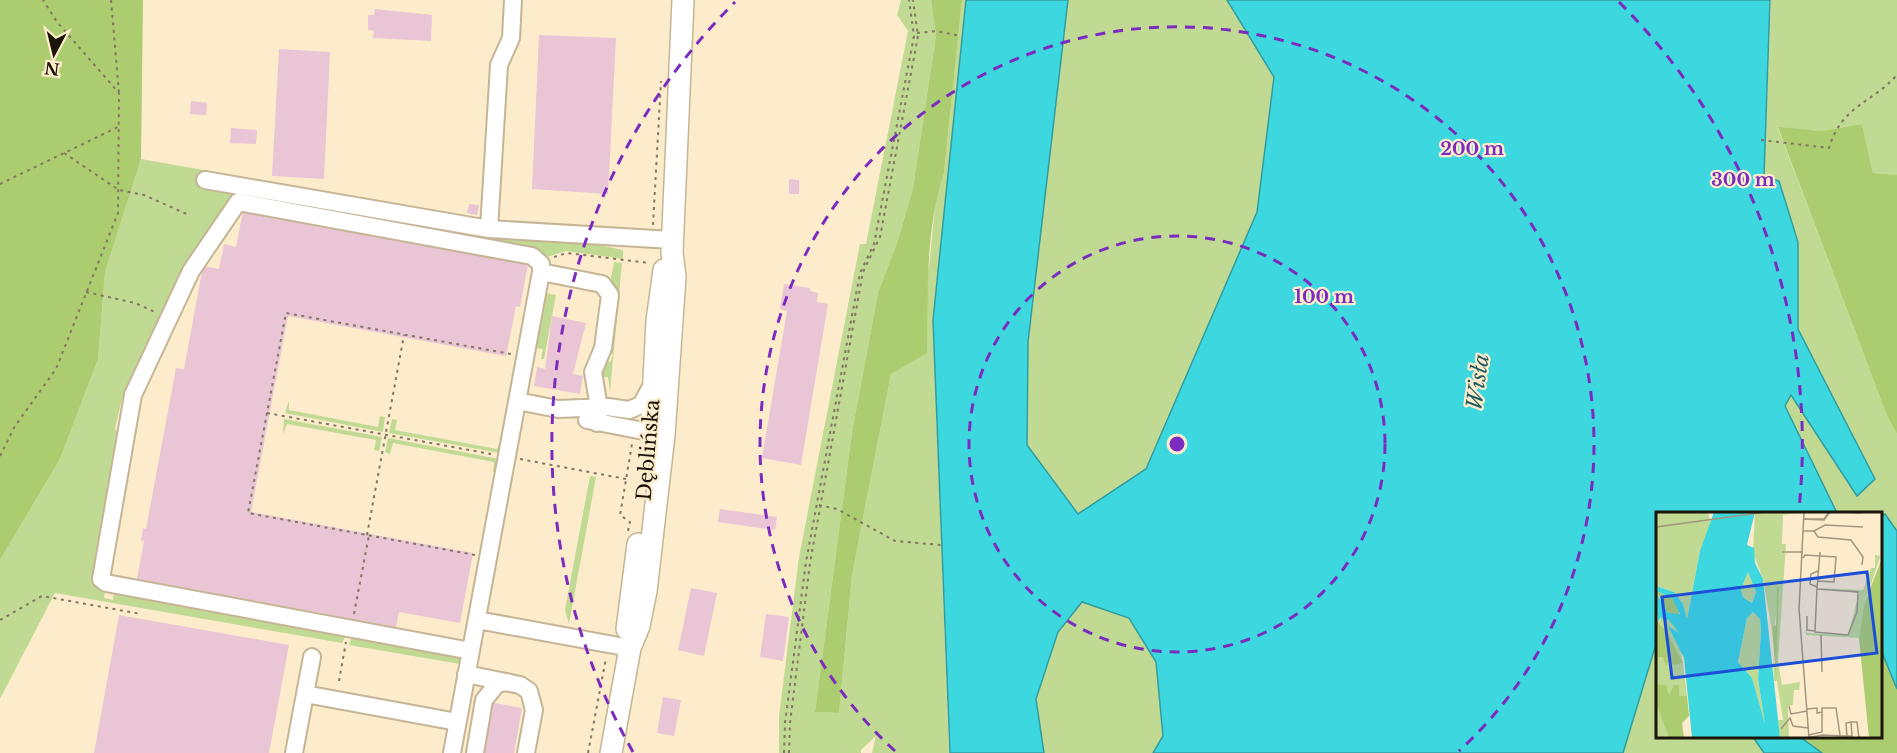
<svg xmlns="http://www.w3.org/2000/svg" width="1897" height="753" font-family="'Libre Baskerville',serif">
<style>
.green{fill:#c0da93}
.forest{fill:#accc70}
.water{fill:#3cd7df;stroke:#329d9f;stroke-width:1.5}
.building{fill:#e9c5d5}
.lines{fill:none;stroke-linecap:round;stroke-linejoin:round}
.minor-casing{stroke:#c5b596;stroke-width:20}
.major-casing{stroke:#c5b596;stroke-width:24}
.path{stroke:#827762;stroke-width:2;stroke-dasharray:3 4.5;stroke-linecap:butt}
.minor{stroke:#fff;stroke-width:16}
.major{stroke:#fff;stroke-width:21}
.ring{fill:none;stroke:#7b2cbf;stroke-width:3;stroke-dasharray:10 8}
.labels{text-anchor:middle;stroke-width:4.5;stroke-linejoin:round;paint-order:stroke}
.street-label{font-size:20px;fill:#1b1509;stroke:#fdeccc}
.water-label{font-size:21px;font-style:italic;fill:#1e5b5f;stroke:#fdeccc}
.inset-road{fill:none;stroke:#a3967e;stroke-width:1.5}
.view{fill:#1d4ed8;fill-opacity:0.15;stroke:#1d4ed8;stroke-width:3}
.inset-edge{fill:none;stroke:#1b1509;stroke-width:3}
.centre{fill:#7b2cbf;stroke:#fdeccc;stroke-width:3}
.ring-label{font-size:18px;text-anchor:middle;font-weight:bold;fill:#7b2cbf;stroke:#fdeccc;stroke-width:4.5;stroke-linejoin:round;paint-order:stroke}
</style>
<rect width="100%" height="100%" fill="#fdeccc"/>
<!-- green -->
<path class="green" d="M901,0H931L936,35L913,188L898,240L878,293L852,432L815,712L839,713L852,575L891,374L929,267L936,197L944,173L962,0H966L933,319L949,753H872L876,736L861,750V753H779V716L799,557L860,244H866L908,31L897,15Z
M1068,0H1227L1274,77L1257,211L1146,469L1078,515L1027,445L1028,342Z
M1771,0H1897V175L1873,173L1862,124L1821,131L1778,128L1887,416L1897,434V531L1880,513H1837L1785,406L1791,394L1857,495L1875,480L1798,329V242L1764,176Z
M141,159L463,216L623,250V259L566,251L547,257L539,252L240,196L121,403L115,429L120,437L108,591H105L104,598L113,600L114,593L111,592L347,633L342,643L55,593L0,699V560L60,459L98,359L105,272Z
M614,262L622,263L610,392L608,377H602L607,361L610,362L613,355L610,353L618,291L610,283Z
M545,293L556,295L544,359H541L543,349L535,348Z
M289,400V410L378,427L380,416L385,417L383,432L285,413Z
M284,419L382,437L379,451L374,450L376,440L287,424L283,434Z
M392,419L397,420L395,430L497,449L501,439L500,453L389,433Z
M388,438L499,459L496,472H493L494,462L393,443L390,454L385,452Z
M590,476L596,477L569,624L565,610Z
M1081,602L1129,618L1156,661L1163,736L1153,753H1044L1036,699L1058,632Z
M353,634L458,656L460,664L349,645Z
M1657,641V736L1753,737L1764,753H1623Z"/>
<!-- forest -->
<path class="forest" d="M0,0H143L141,159L105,272L98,359L60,459L0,560Z
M931,0H962L944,173C925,230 928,294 927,353L891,374L852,575L839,713L815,712L852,432L878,293L898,240L913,188L936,35Z
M1862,124L1873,173L1897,175V434L1887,416L1778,127L1821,131Z
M1881,650L1897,689V753H1822L1800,737L1880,736Z"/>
<!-- water -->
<path class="water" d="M966,0H1068L1028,342L1027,445L1078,514L1146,469L1257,212L1274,77L1227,0H1770L1764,176L1779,181L1798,242V329L1875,479L1857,496L1791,395L1785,406L1837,513H1657V641L1623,753H1153L1163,736L1156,662L1129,618L1082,602L1058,632L1036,699L1044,753H950L933,320Z
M1885,514L1897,531V689L1881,650L1880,516Z
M1753,737H1800L1822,753H1764Z"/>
<!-- building -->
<path class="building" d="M375,9L432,15L431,41L373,38L374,31L368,30V15H374Z
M539,35L616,38L608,194L532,189Z
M279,49L330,52L324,179L272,176Z
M191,101L207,103L206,115L190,114Z
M231,128L257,130L256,144L230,143Z
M789,179L799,180V194H789Z
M469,204L479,205L477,215L467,213Z
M243,211L528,264L520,307L516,306L506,356L288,316L251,512L473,553L460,623L399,612L396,627L137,579L144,541H141L143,528L146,529L176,368L184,369L203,266L219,269L224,244L236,247Z
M784,284L810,288V291L818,293L817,302L828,304L801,465L762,458L787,311L780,309Z
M552,316L586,323L573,374L583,376L580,394L534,386L537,367L545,369Z
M720,509L777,517L775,530L718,522Z
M691,588L717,593L704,656L678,650Z
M766,614L789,617L783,661L760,657Z
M119,615L289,645L269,753H94Z
M663,697L681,700L674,736L657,733Z
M490,702L522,708L514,753H480Z"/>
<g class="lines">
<defs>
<path id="minor" d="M205,180L489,229L672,240
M489,229L499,65L511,38L513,0
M541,272L602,284L610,295L603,348L593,372L599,408L597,423
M517,401L558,409L608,407L629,410L641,405L652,385
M587,420L664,435
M477,620L630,648
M466,674L520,685L529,691L534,710L526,753
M305,694L312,657
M294,753L305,694L457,722
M452,753L541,272V264L532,256L238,202L191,271L133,395L101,579L106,583L471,651
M475,753L484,700L497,684L507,682"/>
<path id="major" d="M652,418L657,321L664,270
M627,629L638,544
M611,753L630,648L639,626L646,591L664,435L675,277L672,252L683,0"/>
</defs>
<!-- minor casing -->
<use href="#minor" class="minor-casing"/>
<!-- major casing -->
<use href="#major" class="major-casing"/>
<!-- path -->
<path class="path" d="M111,0L119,93
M917,33L936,31L961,36
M1761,140L1829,148C1842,105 1871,104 1897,75
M64,153L119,190L144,195L189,215
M0,184L120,126
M653,225L661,81
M554,257L567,253L649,263
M86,292L135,303L155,312
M267,413L491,454
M0,456L15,426L56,369L118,213L119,93L57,22L43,0
M520,459L626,479
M819,505L837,509L895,541L941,545
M628,531L630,522L620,515L632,444
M367,535L404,335
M475,555L248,513L286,313L511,354
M354,614L369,535
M0,620L42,596L141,614
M339,681L346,642
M588,753L606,658
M784,753L785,723L806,562L860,273L874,244L914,36L909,0
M789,753L790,723L810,563L863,272L880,237L918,36L913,0"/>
<!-- minor -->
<use href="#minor" class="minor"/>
<!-- major -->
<use href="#major" class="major"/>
</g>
<!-- distance rings -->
<g class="ring">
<circle cx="1177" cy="444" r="208"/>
<path d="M895 751A417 417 0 1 1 1459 751"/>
<path d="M633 752A625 625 0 0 1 735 2M1619 2A625 625 0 0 1 1799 509"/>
</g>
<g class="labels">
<!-- street labels -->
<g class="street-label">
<text transform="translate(648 450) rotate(-85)" y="7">Dęblińska</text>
</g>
<!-- water labels -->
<g class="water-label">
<text transform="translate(1478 382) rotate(-82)" y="7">Wisła</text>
</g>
</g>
<!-- overview -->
<g transform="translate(1656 512)">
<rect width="226" height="226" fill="#fdeccc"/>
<path d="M0,0H52L55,12L44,39L31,107L27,92L18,80L0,74ZM99,0H146L127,3L126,32H130L122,150L126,173L144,170L143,178H138L137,193L132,194L133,226H124L122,208H127L121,169H118L116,119L107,67L97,41ZM123,75L119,150L122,160L117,149L116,116L119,113ZM226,39L208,93L203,126L150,123V107L151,121L192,123L203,81L162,76L207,78L215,56H219V43L225,44ZM92,60L100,80L96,91L87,85L85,77ZM97,100L104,107L105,118L102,167L109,212L96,166L82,150L91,106ZM5,105L14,109L23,121L31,184H23V173L13,185L0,172V145L26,151L3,110ZM0,190L5,201L13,226H0Z" fill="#c0da93" fill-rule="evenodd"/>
<path d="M226,46V226H213L203,126L208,93ZM121,75H123L120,166L116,115L120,113ZM0,79L16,86L23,97V105L12,101ZM0,107L11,121L27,151L18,153L13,148L10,154L7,146L0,145ZM0,172L10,173L13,184L18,173H23V184H31L33,204L26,211L28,226H13L0,190Z" fill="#accc70"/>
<path d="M58,0H99L91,33L98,36L99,51L107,67L124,226H36L28,146L12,114L23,121L12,107L10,111L5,105L2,110L0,80L12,101L24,102L16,86L0,79V74L18,80L27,92L31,107L44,39ZM92,60L100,80L96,91L87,85L85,77ZM97,100L104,107L105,118L102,167L109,212L96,166L82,150L91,106Z" fill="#3cd7df" fill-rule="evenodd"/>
<path class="inset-road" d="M148,0L143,97L153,226M173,0L168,7H147L168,8L174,0M187,0L205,1M0,15L110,0M147,19H158L169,13L207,15M158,19L162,25L195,28L207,45L206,53M126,40H147M147,46L149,43L180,45L178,70L162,69M161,75L154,72L155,62L162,59M161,77L202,80L201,100L192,123L159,120V119L161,76L164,40M151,104V118L159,119M165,123L166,160M133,194L135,202L151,199M151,197L161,196V201L166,200M195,210H201L203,226M125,217L134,206L137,214L152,216M153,223L166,220V196H180L184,223M150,226L167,223L188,224H196L195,210L190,211L191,224"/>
<path class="view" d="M211,60L221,141L16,166L6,85Z"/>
<rect width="226" height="226" class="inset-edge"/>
</g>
<circle cx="1177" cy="444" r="9" class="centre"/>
<g class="ring-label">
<text x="1472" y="155">200 m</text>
<text x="1743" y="186">300 m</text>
<text x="1324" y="303">100 m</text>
</g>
<!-- north arrow -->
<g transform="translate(54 54) rotate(187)" stroke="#fdeccc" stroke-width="4.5" paint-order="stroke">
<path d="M0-4.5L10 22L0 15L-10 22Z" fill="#1b1509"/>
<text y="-9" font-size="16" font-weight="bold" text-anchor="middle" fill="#1b1509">N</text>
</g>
</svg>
